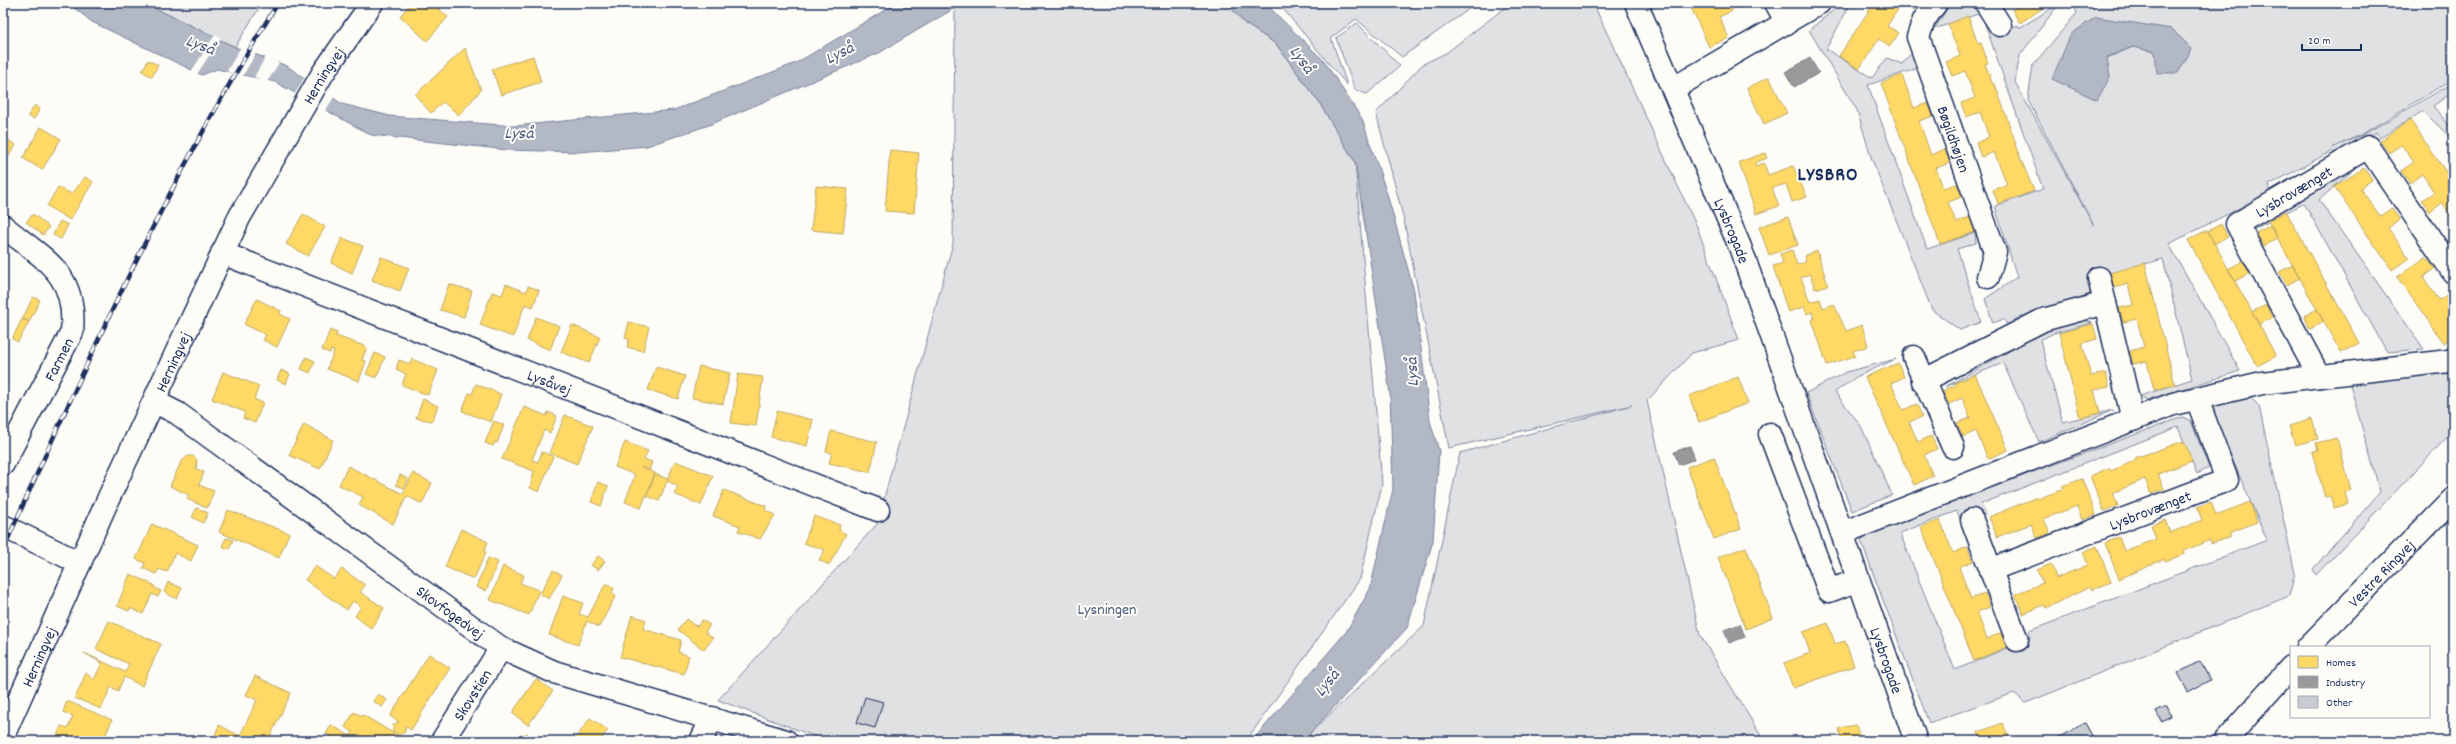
<svg xmlns="http://www.w3.org/2000/svg" width="2456" height="744" font-family="Dekko,sans-serif">
<style>
.green{fill:#e0e1e3;stroke:#7e88a0;fill-rule:evenodd}
.water{fill:#b3b8c5;stroke:#76819c}
.pier{fill:#fdfcf7}
.homes{fill:#ffd966;stroke:#bba664}
.industry{fill:#999;stroke:#737987}
.building{fill:#c9ccd3;stroke:#1b2f5e}
.lines{fill:none;stroke-linecap:round;stroke-linejoin:round}
.minor-casing{stroke:#1b2f5e;stroke-width:25}
.major-casing{stroke:#1b2f5e;stroke-width:25}
.minor{stroke:#fdfcf7;stroke-width:22}
.major{stroke:#fdfcf7;stroke-width:22}
.rail-casing{stroke:#1b2f5e;stroke-width:4.5}
.rail{stroke:#fdfcf7;stroke-width:3;stroke-dasharray:9;stroke-linecap:butt}
.labels{text-anchor:middle;stroke-width:4;stroke-linejoin:round;paint-order:stroke}
.street-label{font-size:16px;fill:#1b2f5e;stroke:#fdfcf7}
.park-label{font-size:16px;fill:#4c5c7f;stroke:#fdfcf7}
.water-label{font-size:17px;font-style:italic;fill:#49587d;stroke:#fdfcf7}
.district-label{font-size:20px;font-weight:bold;letter-spacing:1px;fill:#1b2f5e;stroke:#fdfcf7}
</style>
<rect width="100%" height="100%" fill="#fdfcf7"/>
<filter id="ink" filterUnits="userSpaceOnUse"><feTurbulence type="fractalNoise" baseFrequency=".025" numOctaves="2"/><feDisplacementMap in="SourceGraphic" scale="8" xChannelSelector="R" yChannelSelector="G"/><feConvolveMatrix kernelMatrix="1 2 1 2 8 2 1 2 1" color-interpolation-filters="sRGB"/></filter>
<g filter="url(#ink)">
<!-- green -->
<path class="green" d="M144,3H262L235,47Z
M968,3H1227L1244,23L1276,44L1320,104L1355,162L1382,484L1360,579L1246,741H827L718,700L877,524L953,243L955,8Z
M1278,3H1474L1476,4L1402,57L1356,19L1331,38L1347,85Z
M1511,3H1593L1697,227L1739,340L1692,353L1647,401L1700,635L1764,741H1308L1311,732L1424,626L1460,453L1632,405L1449,448L1404,220L1376,113L1423,64L1446,53Z
M1842,3H1851L1826,49L1872,78L1887,58L1902,64L1914,50L1918,68L1868,85L1927,249L1975,233L1976,243L1957,249L1981,322L1960,330L1932,310L1871,157L1857,110L1809,30Z
M1951,3H1976L1998,36L2017,25L2019,28L2059,4L2020,55L2015,82L2094,226L2028,100L2033,65L2077,13L2072,3H2453V79L2364,133L2332,148L2364,134L2453,83V92L2433,106L2453,130V140L2423,111L2380,138L2376,132L2336,155L2332,151L2269,185L2271,192L2169,244L2240,371L2147,400L2140,396L2192,379L2163,259L2090,279V294L2038,313L2009,329L2004,319L1993,323L1985,299L2017,277L1995,206L2043,189L1981,13L1934,29ZM2096,17L2192,49L2155,52L2133,47L2107,58Z
M1357,23L1400,66L1367,94L1355,90L1336,38Z
M2358,166L2319,200L2424,349L2387,352L2304,203L2253,230L2252,224Z
M2085,320L2092,323L2054,333L2040,340L2063,422L2113,410L2039,442L2003,363L1945,387L2049,329Z
M1896,359L1856,377L1835,392L1861,426L1892,495L1852,511L1806,393L1846,372Z
M2453,371V431L2316,575L2313,569L2380,492L2349,381Z
M2250,397L2259,406L2295,573L2289,596L2026,703L2014,693L1929,723L1861,541L1867,533L2183,417L2191,421L2209,468L2197,474L2178,427L1981,504L1986,514L1961,522L1957,511L1900,533L1955,670L2030,638L2029,631L2267,540L2212,412L2219,403Z"/>
<!-- water -->
<path class="water" d="M68,3H144L235,47L287,66L342,104L390,116L514,126L674,110L796,63L897,3H968L955,8L879,53L709,125L647,146L579,152L508,150L371,135L275,82L217,69L202,75L92,22Z
M1227,3H1265L1324,61L1362,119L1388,197L1414,291L1430,421L1439,451L1433,541L1407,628L1311,732L1308,741H1252L1346,632L1370,589L1393,489L1390,393L1355,162L1320,104L1276,44L1244,23Z
M2096,17L2172,29L2192,49L2178,73H2157L2155,52L2133,47L2107,57L2110,77L2097,100L2052,79L2071,34Z"/>
<!-- pier -->
<path class="pier" d="M215,35L221,38L197,74L191,72Z
M241,47L256,53L242,77L227,71Z
M266,56L279,63L267,82L254,77Z
M305,77L334,97L324,113L294,95Z"/>
<!-- homes -->
<path class="homes" d="M411,3H432L448,17L427,41L400,16Z
M1689,3H1729L1732,11L1719,17L1729,38L1709,47Z
M1874,3H1902L1887,26L1899,33L1890,46L1879,39L1859,69L1839,56Z
M1903,3H1918L1914,10Z
M2023,3H2051L2020,23L2012,10Z
M1968,16L1978,44L1981,43L1988,63L1985,64L1993,85L1995,84L2016,144L2015,145L2034,191L1998,204L1993,190L2007,184L1994,152L1981,157L1976,143L1989,137L1980,112L1966,117L1961,103L1975,98L1965,71L1952,76L1946,62L1960,56L1948,24Z
M465,48L481,90L459,115L443,102L431,113L415,95Z
M533,56L541,82L501,95L492,69Z
M148,60L158,65L152,77L142,71Z
M1902,75L1914,108L1928,103L1933,116L1919,121L1931,155L1945,149L1950,163L1936,168L1943,188L1957,184L1962,197L1948,202L1956,222L1970,217L1975,232L1940,244L1881,83Z
M1769,77L1787,113L1764,124L1747,88Z
M35,105L40,109L34,119L28,116Z
M2410,120L2453,182V219L2442,203L2430,212L2422,200L2434,192L2422,174L2410,183L2401,171L2414,162L2401,145L2389,153L2380,141Z
M41,127L61,139L42,170L23,158Z
M3,137L16,145L8,157L6,156L3,160Z
M890,150L919,153L914,213L885,211Z
M1765,153L1767,158L1755,163L1756,166L1764,163L1768,175L1793,166L1807,197L1792,202L1786,184L1772,188L1779,206L1756,214L1739,162Z
M2364,168L2372,180L2360,188L2380,216L2392,208L2400,220L2388,228L2409,258L2392,270L2334,187Z
M85,177L93,182L70,220L47,206L58,187L72,194Z
M816,186L848,189L843,233L811,230Z
M2286,211L2359,343L2341,353L2268,221Z
M33,214L49,227L43,235L26,222Z
M303,214L325,227L308,256L286,244Z
M1788,217L1798,245L1769,255L1759,227Z
M60,221L68,225L61,239L53,235Z
M2221,224L2228,237L2214,244L2208,231Z
M2271,225L2278,237L2264,246L2256,233Z
M2207,230L2276,356L2257,366L2188,240Z
M342,238L363,246L352,273L331,263Z
M1792,250L1797,265L1806,262L1804,256L1817,251L1828,285L1815,289L1810,274L1801,277L1810,302L1820,299L1823,308L1834,304L1846,331L1862,325L1868,346L1853,351L1855,356L1827,365L1812,320L1814,319L1812,312L1807,314L1804,307L1788,312L1773,266L1783,263L1780,254Z
M381,257L409,268L400,291L372,280Z
M2426,257L2435,268L2423,277L2439,300L2451,292L2453,294V308L2448,312L2453,320V336L2444,343L2397,277Z
M2243,261L2250,273L2235,281L2228,269Z
M2145,263L2175,385L2154,390L2147,361L2133,364L2130,351L2144,347L2137,319L2123,322L2119,308L2133,305L2128,284L2114,288L2110,273Z
M2293,265L2300,278L2287,285L2279,272Z
M449,284L472,291L464,317L440,310Z
M506,284L526,292L528,286L539,290L533,307L525,304L513,337L480,325L492,292L502,295Z
M33,297L40,300L29,322L23,318Z
M257,299L281,311L280,314L290,319L277,347L263,340L266,335L244,324Z
M2266,305L2272,317L2259,325L2252,312Z
M2317,309L2324,322L2310,329L2304,316Z
M536,317L559,326L550,350L527,340Z
M22,319L29,322L18,342L12,339Z
M629,322L649,327L643,351L627,347L629,339L625,338Z
M2093,324L2097,339L2082,343L2091,376L2106,373L2109,387L2094,390L2100,413L2080,418L2059,333Z
M572,325L600,337L589,363L561,352Z
M330,330L337,333L336,336L367,347L362,360L366,361L359,381L327,369L334,351L331,350L330,353L322,350Z
M375,353L385,357L376,378L366,374Z
M306,357L315,361L310,373L301,369Z
M412,359L438,370L428,395L402,385L406,374L396,369L399,360L410,364Z
M1898,363L1904,377L1891,383L1903,410L1917,404L1922,417L1909,422L1918,442L1931,436L1937,449L1924,455L1933,476L1914,485L1865,377Z
M699,366L730,373L723,404L692,398Z
M656,367L685,376L678,399L648,390Z
M281,370L290,374L286,384L277,380Z
M223,372L259,386L254,399L263,403L255,423L243,418L245,412L212,399Z
M738,374L763,377L756,426L731,423Z
M1975,374L2008,450L1988,459L1976,431L1963,437L1957,423L1970,418L1962,398L1949,404L1943,391L1956,385L1955,383Z
M1738,377L1748,403L1699,422L1689,396Z
M476,384L501,394L491,422L462,411L469,393L472,394Z
M423,399L438,406L432,421L416,418Z
M524,407L547,416L548,412L557,416L550,433L544,430L532,460L538,462L542,452L553,456L539,492L530,488L534,471L502,459Z
M777,411L813,420L807,446L771,437Z
M565,415L593,426L577,464L550,453Z
M2312,419L2318,439L2295,445L2289,426Z
M494,421L504,425L497,443L495,442L493,446L485,443Z
M304,424L333,440L320,469L289,455Z
M831,431L877,442L870,472L829,463L832,453L826,451Z
M2337,438L2351,490L2345,492L2348,504L2334,508L2330,496L2325,497L2312,452L2318,451L2316,443Z
M2184,441L2192,461L2158,474L2164,489L2151,494L2145,479L2113,493L2118,506L2104,511L2090,476L2109,468L2111,471L2136,460L2135,458Z
M625,442L648,451L644,459L652,462L649,470L641,467L655,473L641,508L625,502L635,475L615,467Z
M188,456H193L197,460L196,469L204,472L199,485L214,491L207,508L187,499L189,495L170,486L181,462Z
M1714,457L1741,529L1714,539L1687,467Z
M675,461L713,476L701,505L674,494L678,486L667,481L659,501L647,496L655,474L668,479Z
M348,466L403,494L413,473L432,483L422,504L407,496L393,524L359,505L363,497L339,485Z
M400,475L408,479L404,488L396,485Z
M2082,479L2096,515L2082,520L2077,506L2044,519L2050,533L2037,538L2031,524L1997,537L1989,517L2037,497V499L2064,489L2062,486Z
M598,482L608,486L601,506L591,502Z
M724,490L766,506L765,510L775,515L760,539L738,531L740,526L713,516Z
M2211,502L2216,515L2250,502L2257,522L2229,533L2231,536L2211,544L2210,540L2184,551L2185,554L2165,561L2164,559L2119,579L2105,543L2119,537L2124,551L2156,539L2151,525L2165,520L2170,533L2202,520L2197,507Z
M197,508L208,513L203,523L192,517Z
M228,510L289,533L279,558L219,532Z
M814,516L840,525L839,530L846,534L829,565L819,560L825,550L804,543Z
M1940,520L1953,553L1967,547L1973,561L1959,567L1971,599L1985,593L1990,607L1977,612L1987,639L2001,633L2006,647L1974,661L1921,527Z
M152,524L198,545L191,561L175,553L167,572L159,569L156,574L143,568L145,563L136,559Z
M461,529L488,542L484,551L486,552L474,579L445,567Z
M226,538L233,540L229,549L222,546Z
M2097,546L2111,582L2092,590L2090,587L2046,608L2044,605L2023,614L2015,594L2043,583L2037,570L2051,564L2056,578L2088,565L2083,552Z
M1746,547L1773,618L1746,629L1718,557Z
M598,556L605,561L598,570L591,565Z
M488,558L498,562L486,591L476,587Z
M315,566L334,579L342,569L365,585L360,592L384,608L372,629L355,616L361,607L353,601L347,610L305,580Z
M503,566L524,575L520,583L539,590L529,615L490,600Z
M553,570L562,575L549,599L540,594Z
M130,574L154,585V587L161,591L158,597L152,594L143,614L130,608L129,611L117,606Z
M168,582L182,588L177,599L164,592Z
M606,583L614,588L612,593L616,595L599,627L587,621L578,645L549,635L563,596L583,603L579,614L588,617Z
M632,615L646,620L643,629L681,640L678,652L689,656L684,674L620,657Z
M686,619L694,625L698,626L702,620L710,625L705,632L713,638L704,650L678,630Z
M109,621L161,644L142,686L124,677L118,691L111,687L101,709L75,698L86,673L94,680L102,663L84,653L125,672L129,664L96,649Z
M1828,623L1835,644L1845,641L1854,666L1793,688L1784,663L1810,653L1803,632Z
M429,654L450,668L411,730L405,726V732L399,735L393,732V725L399,722L390,716Z
M255,676L291,693L268,741H213L219,725L240,736L257,700L246,695Z
M536,679L553,691L528,725L512,713Z
M378,694L387,700L382,707L373,701Z
M67,701L112,720L103,741H55L61,726L68,728L73,716L63,712Z
M354,712L362,716L363,715L406,741H332L328,739L330,736L326,734L331,725L350,736L353,732L345,727Z
M590,718L608,730L600,741H574Z
M2003,723L2010,741H1981L1978,732Z
M1856,725L1861,741H1837L1841,738L1839,728Z
M526,733L538,741H521Z"/>
<!-- industry -->
<path class="industry" d="M1810,58L1819,73L1794,87L1785,72Z
M1690,446L1695,459L1679,465L1674,452Z
M1740,624L1745,637L1729,643L1724,630Z"/>
<!-- building -->
<path class="building" d="M2200,661L2210,680L2188,692L2178,673Z
M865,697L883,702L875,728L857,723Z
M2167,706L2171,716L2161,721L2156,711Z
M2085,723L2095,741H2052Z"/>
<g class="lines">
<defs>
<g id="minor">
<path id="s1" d="M1636,3L1740,247L1916,741"/>
<path d="M1776,3L1787,23"/>
<path id="s2" d="M1936,3L1924,20L1918,37L1995,252L1988,277"/>
<path d="M1986,3L2000,25"/>
<path d="M1674,88L1819,3"/>
<path d="M3,226C44,260 77,272 72,332L3,464"/>
<path id="s3" d="M222,253L878,510"/>
<path d="M2099,278L2133,420"/>
<path d="M1914,357L1953,447"/>
<path id="s4" d="M2319,376L2237,224L2368,147L2453,272"/>
<path d="M1923,381L2043,320L2105,303"/>
<path id="s5" d="M155,402L177,413L501,648L554,672L786,741"/>
<path d="M1770,434L1829,591L1858,580"/>
<path d="M1972,520L2017,640"/>
<path d="M3,526L80,563"/>
<path d="M1842,533L2173,404L2262,383L2449,361L2453,359"/>
<path id="s6" d="M1990,570L2227,480L2197,399"/>
<path id="s7" d="M3,736L110,495L239,218L323,73L372,3"/>
<path id="s8" d="M442,741L501,648"/>
<path d="M701,741L712,718"/>
</g>
<g id="major">
<path id="s9" d="M2308,647L2453,499"/>
<path d="M2225,741L2291,667"/>
</g>
</defs>
<!-- minor casing -->
<use href="#minor" class="minor-casing"/>
<!-- major casing -->
<use href="#major" class="major-casing"/>
<!-- minor -->
<use href="#minor" class="minor"/>
<!-- major -->
<use href="#major" class="major"/>
<defs>
<path id="rail" d="M3,550C86,363 169,177 278,3"/>
</defs>
<!-- rail casing -->
<use href="#rail" class="rail-casing"/>
<!-- rail -->
<use href="#rail" class="rail"/>
</g>
</g>
<g class="labels">
<!-- street labels -->
<g class="street-label">
<text dy="6" stroke="none"><textPath href="#s7" startOffset="735">Herningvej</textPath></text>
<text dy="6" stroke="none"><textPath href="#s2" startOffset="147">Bøgildhøjen</textPath></text>
<text dy="6" stroke="none"><textPath href="#s4" startOffset="238">Lysbrovænget</textPath></text>
<text dy="6" stroke="none"><textPath href="#s1" startOffset="247">Lysbrogade</textPath></text>
<text transform="translate(58 359) rotate(-63)" y="6">Farmen</text>
<text dy="6" stroke="none"><textPath href="#s7" startOffset="411">Herningvej</textPath></text>
<text dy="6" stroke="none"><textPath href="#s3" startOffset="352">Lysåvej</textPath></text>
<text dy="6" stroke="none"><textPath href="#s6" startOffset="171">Lysbrovænget</textPath></text>
<text dy="6" stroke="none"><textPath href="#s9" startOffset="104">Vestre Ringvej</textPath></text>
<text dy="6" stroke="none"><textPath href="#s5" startOffset="363">Skovfogedvej</textPath></text>
<text dy="6" stroke="none"><textPath href="#s7" startOffset="87">Herningvej</textPath></text>
<text dy="6" stroke="none"><textPath href="#s1" startOffset="704">Lysbrogade</textPath></text>
<text dy="6" stroke="none"><textPath href="#s8" startOffset="55">Skovstien</textPath></text>
</g>
<!-- park labels -->
<g class="park-label">
<text x="1107" y="614">Lysningen</text>
</g>
<!-- water labels -->
<g class="water-label">
<text transform="translate(201 44) rotate(21)" y="6">Lyså</text>
<text transform="translate(839 52) rotate(-27)" y="6">Lyså</text>
<text transform="translate(1303 59) rotate(54)" y="6">Lyså</text>
<text x="519" y="138">Lyså</text>
<text transform="translate(1411 372) rotate(-93)" y="6">Lyså</text>
<text transform="translate(1326 682) rotate(-51)" y="6">Lyså</text>
</g>
<!-- district labels -->
<g class="district-label">
<text x="1828" y="180">LYSBRO</text>
</g>
</g>
<!-- margin -->
<rect width="2456" height="744" fill="none" stroke="#fdfcf7" stroke-width="16"/>
<rect x="8" y="8" width="2440" height="728" fill="none" stroke="#1b2f5e" stroke-width="1.5" filter="url(#ink)"/>
<!-- legend -->
<rect x="2290" y="646" width="140" height="72" fill="#fdfcf7" stroke="#a3aaba"/>
<rect x="2298" y="656" width="20" height="12" fill="#ffd966" stroke="#a3aaba"/>
<text x="2326" y="666" font-size="12" fill="#1b2f5e">Homes</text>
<rect x="2298" y="676" width="20" height="12" fill="#999999" stroke="#a3aaba"/>
<text x="2326" y="686" font-size="12" fill="#1b2f5e">Industry</text>
<rect x="2298" y="696" width="20" height="12" fill="#c9ccd3" stroke="#a3aaba"/>
<text x="2326" y="706" font-size="12" fill="#1b2f5e">Other</text>
<!-- scale -->
<path d="M2302 44v6h59v-6" fill="none" stroke="#1b2f5e" stroke-width="2"/>
<text x="2308" y="44" font-size="12" fill="#1b2f5e" stroke="#fdfcf7" stroke-width="3" paint-order="stroke">20 m</text>
</svg>
